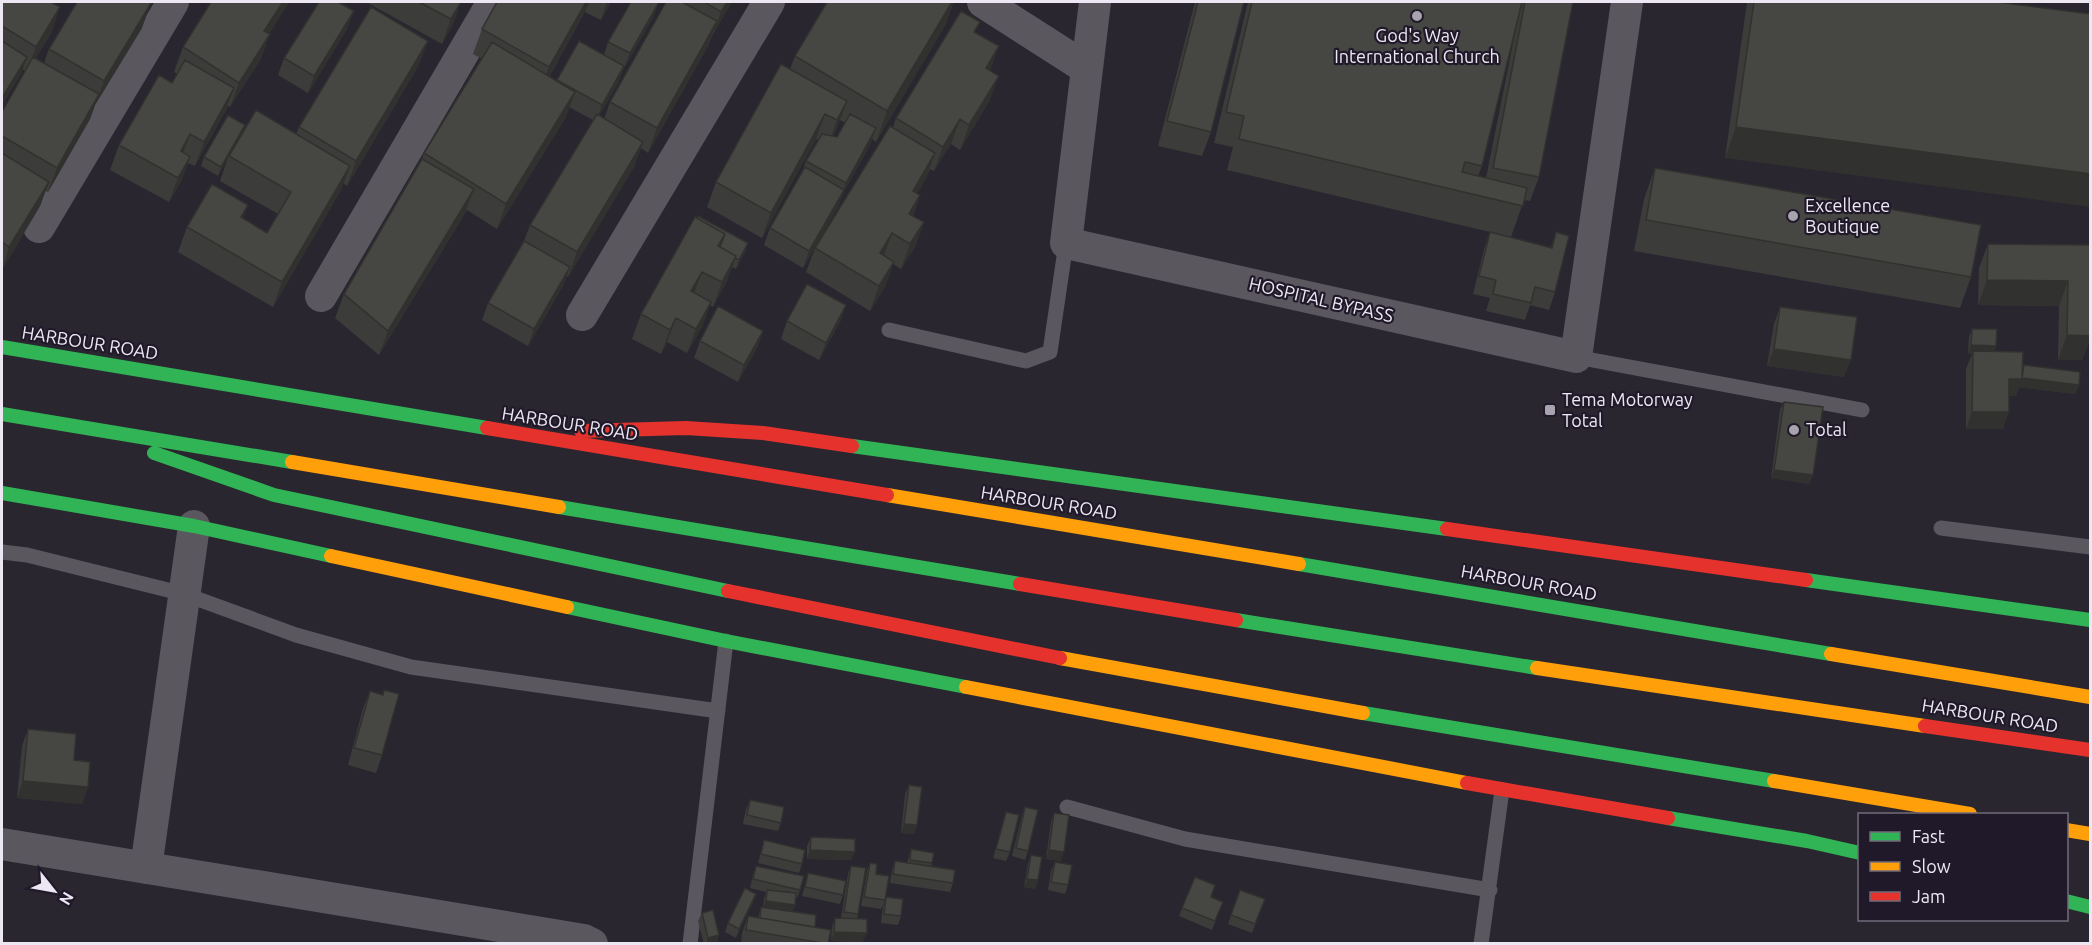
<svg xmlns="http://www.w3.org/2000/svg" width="2092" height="945" font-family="Ubuntu,sans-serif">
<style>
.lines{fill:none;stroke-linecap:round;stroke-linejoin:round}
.lane{stroke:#5a575f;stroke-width:15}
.street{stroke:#5a575f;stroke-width:32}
.fast{stroke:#30b455;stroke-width:14}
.slow{stroke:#ff9f0a;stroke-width:14}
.jam{stroke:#e5322d;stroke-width:14}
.wall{fill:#3c3c3a;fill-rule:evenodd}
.shaded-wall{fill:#31312f}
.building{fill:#464643;stroke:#31312f;stroke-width:1.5}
.poi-dot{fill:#a8a3af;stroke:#20192a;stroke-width:2}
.labels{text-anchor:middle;stroke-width:4.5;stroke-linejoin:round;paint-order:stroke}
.poi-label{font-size:18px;fill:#ece7f3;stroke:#20192a;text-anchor:start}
.street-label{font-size:18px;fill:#ece7f3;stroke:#20192a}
</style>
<rect width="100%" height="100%" fill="#2a2630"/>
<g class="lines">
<!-- lane -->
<path class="lane" d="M889,330L1026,361L1050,352L1066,243
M1576,357L1862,410
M1941,528L2090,547
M2,552L27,555L184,594L296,635L411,667L718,711
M1067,807L1185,839L1490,890
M690,944L726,641
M1481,944L1502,790"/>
<!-- street -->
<path class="street" d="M983,2L1086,68
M1095,2L1066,243L1576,357L1627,2
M39,227L173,2
M321,296L493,2
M582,315L769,2
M2,844L584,940L592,944
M146,868L194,526"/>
<!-- fast -->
<path class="fast" d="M2,347L487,428
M2,414L292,462
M852,446L1447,529
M154,453L274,495L728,591
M2,493L194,526L331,556
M559,507L1020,584
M1299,564L1831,654
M1806,580L2090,620
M567,607L726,641L966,687
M1236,620L1537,668
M1363,713L1774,781
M1668,818L1807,841L1860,853
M2066,901L2090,907"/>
<!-- slow -->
<path class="slow" d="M292,462L559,507
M887,495L1299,564
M331,556L567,607
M1831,654L2090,697
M1060,658L1363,713
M1537,668L1925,726
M966,687L1467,783
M1774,781L1970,814
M2066,830L2090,834"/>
<!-- jam -->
<path class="jam" d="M487,428L887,495
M581,431L686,428L763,433L852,446
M1447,529L1806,580
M1020,584L1236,620
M728,591L1060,658
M1925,726L2090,750
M1467,783L1668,818"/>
</g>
<!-- wall -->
<path class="wall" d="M2,2L52,32L36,58L44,63L49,49L142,28L95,105L90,119L48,192L45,191L40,206L2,270V112L25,71L22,69L21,74L2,105Z
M211,2H289L269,34L261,59L230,107L228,106L225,112L195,166L188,163L181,182L169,202L110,170L119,145L172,83L177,74L174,72L183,47Z
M366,2H461L453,24L442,44Z
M497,2H611L601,20L585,12L549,77L557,82L579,41L604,55L608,42L654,16L623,70L618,83L599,116L604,119L610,102L666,2H732L712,36L708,46L648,153L641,148L634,167L568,277L566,276L564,284L528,346L482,320L488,303L524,241L530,225L593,120L569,107L566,117L497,229L467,210L379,355L335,318L344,294L421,162L424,153L482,59L473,54L482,29Z
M1195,2H1244L1211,132L1202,156L1158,146Z
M1248,2H1573L1539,177L1530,201L1524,200L1511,237L1551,247L1556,232L1555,292L1549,310L1530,305L1525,320L1486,311L1490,298L1473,294L1484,249L1490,232L1227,170L1233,147L1214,143ZM1516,28L1486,178L1478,176L1482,166Z
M1747,2H1997L1725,158Z
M354,11L347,29L308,93L278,75L284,58Z
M946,24L876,142L872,139L870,145L844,192L838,207L803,268L764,245L770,228L803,169L806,161L818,140L816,139L762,238L707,207L716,182L790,69L795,56ZM840,120L845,123L837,137L833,136Z
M976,33L990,70V100L960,150L951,144L934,171L930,169L926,178L917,194L920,195L913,216L924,222L915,247L901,269L893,264L885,287L870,311L806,272L815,248L893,127L896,118Z
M419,65L347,186L343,183L341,190L273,307L178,252L187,227L243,219L267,233L278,214L220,181L228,157L218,176L201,166L204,157L245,125L242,133L296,134L299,127Z
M1655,168L1971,277L1960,308L1634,251L1644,199Z
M695,217L748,243L745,252L736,269L732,267L727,281L713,307L710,305L702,327L687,353L667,342L661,354L632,339L641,314Z
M1988,244L2091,245V337L2082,360H2058L2059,306L1978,305L1979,268Z
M846,305L840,322L819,360L781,339L787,321Z
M1780,307L1844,377L1767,366L1774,324Z
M1972,329L1996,346L1994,352L2022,369L2024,365L2079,385L2075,394L2019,387L2016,396H2009L2003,429H1966V369L1972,354H1968L1969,337Z
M763,331L757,348L738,382L694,358L700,341Z
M1784,402L1813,475L1809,484L1771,478L1780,410Z
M370,691L382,755L376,773L348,765L363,708Z
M28,729L74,760L88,787L82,804L17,798L22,746Z
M909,785L917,825L914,834L901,833L905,794Z
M750,800L781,823L778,831L743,824L746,809Z
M1025,807L1028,851L1025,860L1012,856L1022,815Z
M1006,812L1010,852L1006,861L993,858Z
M1054,813L1061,861L1046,859L1051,822Z
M811,837L855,852L851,860L807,859V846Z
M764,840L802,864L799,873L758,863Z
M911,849L932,863L931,867L953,883L950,892L890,883L892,870L895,861L907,863Z
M1031,855L1038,880L1035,889L1024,887L1028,864Z
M1055,862L1068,885L1065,894L1048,890L1051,871Z
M870,863L876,874L885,900L881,909L861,906L867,871Z
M756,866L800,890L797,898H796L795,905L792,911L815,927L828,944H741L742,933L748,916L758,918L761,907H763L764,899L766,892L750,888L753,875Z
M851,866L858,914L857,919L863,942L831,941L832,927L835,918H841L848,874Z
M808,873L843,895L840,904L802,896Z
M1240,890L1265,899L1252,933L1228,924Z
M756,894L736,938L725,932L728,923Z
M886,897L901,916L898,925L881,923L883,906Z
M1211,897L1223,902L1212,930L1179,916L1182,908Z
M702,913L719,935L716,944H704L698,921Z"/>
<!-- shaded-wall -->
<path class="shaded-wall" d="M283,2H289L255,56L264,31Z
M461,2L453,24L442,44L451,19Z
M586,2H589L585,12L540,92L549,67Z
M607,2H611L601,20Z
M659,2L654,16L623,70L630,53Z
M727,2H732L712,36L721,12Z
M952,2H954L946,24L876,142L887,111Z
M151,3L142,28L95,105L90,119L48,192L57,168L99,95L104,81Z
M60,7L52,32L27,72L36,47Z
M354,11L347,29L308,93L314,76Z
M717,21L708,46L648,153L657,128Z
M270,34L261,59L230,107L239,83Z
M428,41L419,65L347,186L356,161Z
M999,46L990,71L986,68Z
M27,57L21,74L2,105V98Z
M624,66L618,83L596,122L602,105Z
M999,76L990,100L960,150L969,125Z
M234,88L225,112L195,166L204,142Z
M575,92L566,117L497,229L506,204Z
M847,101L838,125L828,145L837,120Z
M825,114L816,139L762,238L771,213Z
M960,119L951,144L934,171L943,147Z
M245,125L242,133L218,176L221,167Z
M1736,127L2091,174V207L1725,158Z
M876,128L870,145L844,192L838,207L803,268L809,251L840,197L846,183Z
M190,134L181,159L172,176L181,151Z
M643,142L634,167L568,277L577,252Z
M935,153L926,178L904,216L913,191Z
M190,157L181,182L169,202L178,178Z
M350,166L341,190L273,307L282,282Z
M49,182L40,206L2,270L9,247Z
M474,189L465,213L379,355L388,331Z
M920,195L911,220L909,214Z
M248,205L239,230L241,217Z
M924,222L915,247L901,269L910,244Z
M892,233L883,258L880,253Z
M748,243L745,252L736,269L739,260Z
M736,256L727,281L713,307L722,282Z
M894,262L885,287L870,311L879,286Z
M570,267L564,284L528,346L534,329Z
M702,272L693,296L691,291Z
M1987,280L2068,281L2059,306L1978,305Z
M711,302L702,327L687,353L696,329Z
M846,305L840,322L819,360L826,343Z
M676,318L667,342L661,354L670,330Z
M763,331L757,348L738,382L744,365Z
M2067,335L2091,336L2082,360H2058Z
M1971,345L1996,346L1993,355L1973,351L1972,354H1968Z
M1774,349L1851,360L1844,377L1767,366Z
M2022,378L2079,385L2075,394L2019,387L2016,396H2003L2009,379Z
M1972,412H2009L2003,429H1966Z
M1774,470L1813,475L1809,484L1771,478Z
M23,781L88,787L82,804L17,798Z
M904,824L917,825L914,834L901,833Z
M810,850L855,852L851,860L807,859Z
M1049,850L1064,852L1061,861L1046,859Z
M1027,879L1038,880L1035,889L1024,887Z
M756,894L753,903L736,938L739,929Z
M766,901L795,905L791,914L762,910Z
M834,932L867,933L863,942L831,941Z
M719,935L716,944H706L708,938Z"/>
<!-- building -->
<path class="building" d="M2,2H51L60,7L36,47L2,26Z
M77,2H148L151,3L104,81L49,49Z
M211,2H283L264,31L270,34L239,83L183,47Z
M319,2H338L354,11L314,76L284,58Z
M419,2H461L451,19Z
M497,2H586L549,67L482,29Z
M631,2H659L630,53L608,42Z
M666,2H682L717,21L657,128L610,102Z
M704,2H727L721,12Z
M827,2H952L887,111L795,56Z
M1198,2H1244L1211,132L1167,121Z
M1252,2H1522L1482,166L1465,162L1462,172L1527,188L1523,206L1239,139L1244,116L1226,112Z
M1525,2H1573L1539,177L1493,168Z
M1754,2H1997L2091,14V174L1736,127Z
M371,7L428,41L356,161L299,127Z
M961,11L980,22L974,32L999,46L986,68L999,76L969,125L960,119L943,147L896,118Z
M2,41L27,57L2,98Z
M579,41L624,66L602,105L557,80Z
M492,42L575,92L506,204L424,153Z
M33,57L99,94L57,168L2,136V112Z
M185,60L234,88L204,142L190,134L181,151L190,157L178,178L119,145L159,75L172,83Z
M781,64L847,101L837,120L825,114L771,213L716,182Z
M256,110L350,166L282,282L187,227L212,184L248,205L241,217L267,233L291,192L229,156Z
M597,114L643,142L577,252L530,225Z
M850,114L876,128L846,183L806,161L822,134L837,137Z
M228,115L245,125L221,167L204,157Z
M890,126L935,153L913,191L920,195L909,214L924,222L910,244L892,233L880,253L894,262L879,286L815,248Z
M2,153L49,182L9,247L2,242Z
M422,159L474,189L388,331L344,294Z
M805,167L844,190L809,251L770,228Z
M1655,168L1981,225L1971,277L1646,220Z
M698,216L748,243L739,260L735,258L736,256L720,247L725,234L697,218Z
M695,217L725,234L718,246L736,256L722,282L702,272L691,291L711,302L696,329L676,318L670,330L641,314Z
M1490,232L1552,248L1556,232L1569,236L1555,292L1535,287L1531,303L1493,294L1496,280L1479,276Z
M524,241L570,267L534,329L488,303Z
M1988,244L2091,245V336L2067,335L2068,281L1987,280Z
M807,284L846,305L826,343L787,321Z
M718,306L763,331L744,365L700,341Z
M1780,307L1857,317L1851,360L1774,349Z
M1972,329H1997L1996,346L1971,345Z
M1973,351L2023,352L2022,379H2009V412H1972Z
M2024,365L2080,372L2079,385L2022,378Z
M1784,402L1823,407L1813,475L1774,470Z
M384,690L399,694L382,755L354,748L370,691L383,695Z
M28,729L76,734L74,760L90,762L88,787L23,781Z
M909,785L922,787L917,825L904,824Z
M750,800L784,807L781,823L747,815Z
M1025,807L1038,810L1028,851L1016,848Z
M1006,812L1019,815L1010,852L996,849Z
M1054,813L1069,815L1064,852L1049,850Z
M811,837L855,839V852L810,850Z
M764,840L805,850L802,864L761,854Z
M911,849L934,853L932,863L910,860Z
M1031,855L1042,857L1038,880L1027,879Z
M895,861L955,870L953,883L893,874Z
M1055,862L1072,865L1068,885L1051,882Z
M870,863L877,864L876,874L889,876L885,900L864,897Z
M756,866L804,876L800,890L753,879Z
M851,866L866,868L858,914L844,912Z
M808,873L846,881L843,895L805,887Z
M1195,877L1215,885L1211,897L1223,902L1215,921L1182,908Z
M745,888L756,894L739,929L728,923Z
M767,890L796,893L795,905L766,901Z
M1240,890L1265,899L1255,924L1231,915Z
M886,897L903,899L901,916L884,914Z
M761,907L816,915L815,927L760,918Z
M713,910L719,935L708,938L702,913Z
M748,916L831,930L828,944L746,930Z
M835,918L867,919V933L834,932Z"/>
<!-- markers -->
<g class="poi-dot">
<circle cx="1417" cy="16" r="6"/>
<circle cx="1793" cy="216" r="6"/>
<rect x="1544" y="404" width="12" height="12" rx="3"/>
<circle cx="1794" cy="430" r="6"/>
</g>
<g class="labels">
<!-- poi labels -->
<g class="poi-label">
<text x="1417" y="42" text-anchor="middle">God's Way<tspan x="1417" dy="21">International Church</tspan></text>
<text x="1805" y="212">Excellence<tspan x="1805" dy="21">Boutique</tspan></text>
<text x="1562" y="406">Tema Motorway<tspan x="1562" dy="21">Total</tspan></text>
<text x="1806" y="436">Total</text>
</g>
<!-- street labels -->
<g class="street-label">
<text transform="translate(1321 300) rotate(13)" y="6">HOSPITAL BYPASS</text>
<text transform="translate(90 343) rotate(9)" y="6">HARBOUR ROAD</text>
<text transform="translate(570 424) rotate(9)" y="6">HARBOUR ROAD</text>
<text transform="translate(1049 503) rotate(9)" y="6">HARBOUR ROAD</text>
<text transform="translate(1529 583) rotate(10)" y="6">HARBOUR ROAD</text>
<text transform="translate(1990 716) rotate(9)" y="6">HARBOUR ROAD</text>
</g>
</g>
<!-- border -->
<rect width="2092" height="945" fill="none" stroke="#ece7f3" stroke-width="6"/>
<!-- legend -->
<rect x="1858" y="813" width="210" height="108" fill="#20192a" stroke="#726b7a" stroke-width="1.5"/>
<rect x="1870" y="832" width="30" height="9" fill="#30b455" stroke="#726b7a" stroke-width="1.5"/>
<text x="1912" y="843" font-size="18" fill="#ece7f3">Fast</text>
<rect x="1870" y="862" width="30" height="9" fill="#ff9f0a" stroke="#726b7a" stroke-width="1.5"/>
<text x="1912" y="873" font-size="18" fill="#ece7f3">Slow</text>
<rect x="1870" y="892" width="30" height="9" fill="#e5322d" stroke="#726b7a" stroke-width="1.5"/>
<text x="1912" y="903" font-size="18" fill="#ece7f3">Jam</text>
<!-- north arrow -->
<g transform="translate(54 891) rotate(121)" stroke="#20192a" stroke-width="4.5" paint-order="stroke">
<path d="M0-4.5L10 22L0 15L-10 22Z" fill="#ece7f3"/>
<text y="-9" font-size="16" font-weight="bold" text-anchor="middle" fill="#ece7f3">N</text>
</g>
</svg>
